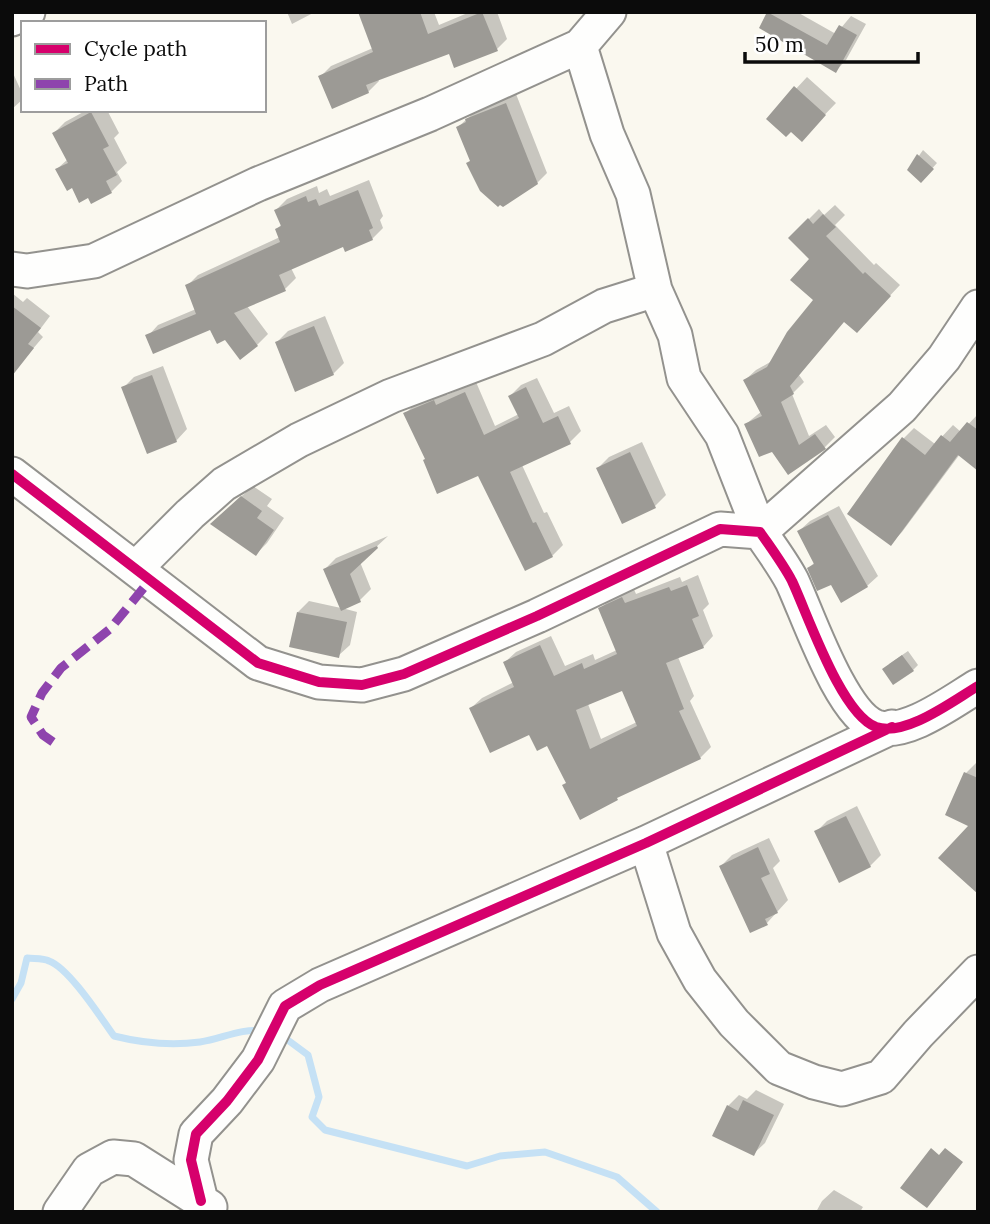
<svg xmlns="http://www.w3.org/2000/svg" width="990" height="1224" font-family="Lora,serif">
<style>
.shadow{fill:#0003;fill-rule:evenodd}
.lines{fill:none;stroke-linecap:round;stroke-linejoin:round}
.stream{stroke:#c5e1f5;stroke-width:7}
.building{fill:#9c9a95;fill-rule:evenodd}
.minor-casing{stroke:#93928e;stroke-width:37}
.minor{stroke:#fefefd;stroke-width:33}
.quiet{stroke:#8e44ad;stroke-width:9;stroke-dasharray:18 9;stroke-linecap:butt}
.cycleway-casing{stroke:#fff;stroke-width:15}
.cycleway{stroke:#d6006c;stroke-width:10}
</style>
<rect width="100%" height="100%" fill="#faf8ef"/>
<!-- shadow -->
<path class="shadow" d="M287,12H315L292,24Z
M413,12H434L439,25L470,12H497L507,39L497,49L450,52L378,79L379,81L368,92L320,77L331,66L373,48Z
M769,12H797L836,34L851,16L866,24L846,60L836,71L761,27Z
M12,71L23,95V99L12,109Z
M807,77L836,103L812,128L791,129L768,119Z
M516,94L547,173L537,183L471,160L458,127L477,110Z
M87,110H107L119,133L114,138L127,163L117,172L122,181L111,192L89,196L73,186L57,169L68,159L54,133L65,122Z
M923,150L937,163L921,181L909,170Z
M369,180L383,216L380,220L383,228L372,239L344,244L291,268L296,278L285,289L247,306L268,334L257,345L225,338L211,328L148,336L158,325L196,309L187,286L198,275L280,237L277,229L282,224L276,210L287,199L317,186L319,193L327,189L330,196Z
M835,205L845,215L835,225L874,265L876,263L900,285L867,320H844L799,375L804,382L792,394L809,436L826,425L835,437L825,447L773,449L746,424L762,411L745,380L756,370L772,361L815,299L811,259L790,238L819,209L824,215Z
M12,293L23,302L27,298L50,316L38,332L43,337L19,365L12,362Z
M325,316L344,363L333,374L277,342L288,331Z
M163,366L187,429L176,441L123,388L134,377Z
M537,378L554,413L569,406L581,431L570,442L522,465L544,513L547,512L563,545L552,556L479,474L427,459L405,414L416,403L445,391L447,395L476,382L495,426L519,414L510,396L521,385Z
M978,414V468L960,454L902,532L891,543L903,439L914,428L935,444L953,425L961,432Z
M642,442L666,495L655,506L598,468L609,457Z
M253,486L272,499L267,506L284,518L267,543L256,554L223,513Z
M839,506L878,576L867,586L832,583L809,568L815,562L799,531L810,521Z
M388,536L360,562L371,589L360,600L342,608L357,612L350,645L338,656L298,612L309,601L341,608L325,569L336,558Z
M698,575L709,604L703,610L713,636L703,647L678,657L694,696L690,701L711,747L700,758L568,782L548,744L530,733L471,708L482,698L514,682L505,662L516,652L551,636L565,666L593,654L595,660L617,650L600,609L611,598L633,587L636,594L680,577L682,582ZM623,689L637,722L601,739L588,704Z
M908,651L918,665L913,670L889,664Z
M977,762L978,763V804L966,773Z
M857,806L881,855L870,866L816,832L827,821Z
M769,838L780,861L773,868L788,900L767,923L721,866L732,855Z
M756,1090L784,1104L765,1143L753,1154L728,1106L739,1095L747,1099Z
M834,1190L863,1207L860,1212H816L822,1201Z"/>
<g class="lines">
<!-- stream -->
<path class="stream" d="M12,999L21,983L27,958C34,959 43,958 49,961C69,968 101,1018 114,1036C142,1043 170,1046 200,1042C222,1039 240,1028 263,1031
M281,1035L308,1055L319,1097L312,1117L325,1130L467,1166L500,1156L545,1152L617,1177L657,1212"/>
</g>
<!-- building -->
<path class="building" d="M358,12H420L428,34L482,12L498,51L454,68L449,54L366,85L369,93L332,109L318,76L373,52Z
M767,12L827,45L839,25L857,35L836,73L759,28Z
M794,86L826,115L802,142L791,132L786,137L766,119Z
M506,103L538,184L503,207L500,205L498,207L480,191L466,163L470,161L456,127L466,122L465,119Z
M91,112L109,146L103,149L117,175L106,181L112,193L91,204L88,198L79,203L72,188L67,191L55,169L68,163L52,133Z
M917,154L934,169L921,183L907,170Z
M358,190L373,228L369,230L373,240L345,252L343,247L279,275L286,291L234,313L258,346L240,360L225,340L217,344L210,330L153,354L145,335L196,314L185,285L280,242L275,229L281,226L274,210L306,196L308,202L316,199L319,206Z
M823,214L836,227L826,236L863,274L865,272L891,296L857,333L844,322L790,386L794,394L781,402L799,445L815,434L826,449L788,475L772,452L759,457L744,424L762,416L743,380L767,367L787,332L813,300L790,280L809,259L788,238L808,218L813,224Z
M12,306L41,328L28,344L34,348L12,376Z
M314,326L334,375L295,392L275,342Z
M152,375L177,442L147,454L121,387Z
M526,387L543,423L558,416L571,444L510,472L533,523L536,522L553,557L525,571L478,476L437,494L423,460L425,459L403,413L434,400L436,405L465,392L484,435L519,418L508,396Z
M967,422L978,430V471L958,455L891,546L847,514L902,437L925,455L941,435L950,442Z
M630,452L656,508L622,524L596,468Z
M241,496L262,511L257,518L274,530L256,556L210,524Z
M828,515L868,587L841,603L831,585L817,591L807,568L814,564L797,531Z
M377,546L378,548L350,574L361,602L341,611L323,569Z
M687,585L699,616L692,619L704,648L666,663L684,709L679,711L701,759L617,798L618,800L580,820L562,785L566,783L547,746L537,751L529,735L490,753L469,708L514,687L503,662L540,645L554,676L582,663L584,669L617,654L598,608L622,597L625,603L669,587L671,591ZM622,691L637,726L590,749L576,710Z
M297,612L347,622L339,658L289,647Z
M902,655L914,671L893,685L882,669Z
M964,772L978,778V894L938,858L968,826L945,815Z
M846,816L871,867L839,883L814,831Z
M758,847L770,874L761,878L778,913L765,919L768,925L750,933L719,866Z
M743,1100L774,1115L754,1156L712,1136L727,1105L738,1111Z
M931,1148L939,1155L945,1148L963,1162L927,1208L900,1188Z"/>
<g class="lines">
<defs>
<path id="minor" d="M609,12L580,46L607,134L633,194L655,290L675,335L684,378L722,435L760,532L902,407L944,358L978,307
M12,19L28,12
M12,269L27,271L94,261L258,184L430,114L580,46
M12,474L258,663L319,682L362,685L404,674L537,616L720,529L760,532C771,548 783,564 792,581C808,615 841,714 876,727C906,737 954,700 978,686
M136,568L190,514L224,484L299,440L391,396L543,339L604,306L655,290
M646,843L674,933L700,980L734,1023L779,1068L814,1082L842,1089L881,1077L918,1034L978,972
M201,1201L191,1160L196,1134L227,1101L258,1060L285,1006L320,985L646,843L892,727
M60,1212L89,1170L113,1157L134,1159L210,1207"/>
</defs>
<!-- minor casing -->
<use href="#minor" class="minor-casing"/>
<!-- minor -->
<use href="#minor" class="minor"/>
<!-- quiet -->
<path class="quiet" d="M53,742L43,735L31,717L42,693L61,668L110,629L151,579"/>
<defs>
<path id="cycleway" d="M12,474L258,663L319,682L362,685L404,674L537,616L720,529L760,532C771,548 783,564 792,581C808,615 841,714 876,727C906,737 954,700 978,686
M201,1201L191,1160L196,1134L227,1101L258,1060L285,1006L320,985L646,843L892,727"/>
</defs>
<!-- cycleway casing -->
<use href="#cycleway" class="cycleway-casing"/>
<!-- cycleway -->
<use href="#cycleway" class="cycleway"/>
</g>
<!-- border -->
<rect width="990" height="1224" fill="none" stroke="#0b0b0b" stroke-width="28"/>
<!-- legend -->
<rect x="21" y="21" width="245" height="91" fill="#ffffff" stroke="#9d9d9d" stroke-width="2"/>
<rect x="35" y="44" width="35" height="10" fill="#d6006c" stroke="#9d9d9d" stroke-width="2"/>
<text x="84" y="56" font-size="21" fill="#0b0b0b">Cycle path</text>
<rect x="35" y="79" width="35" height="10" fill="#8e44ad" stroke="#9d9d9d" stroke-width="2"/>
<text x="84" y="91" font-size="21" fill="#0b0b0b">Path</text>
<!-- scale -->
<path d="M745 52v10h173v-10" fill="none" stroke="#0b0b0b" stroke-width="3.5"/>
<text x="755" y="52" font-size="21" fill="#0b0b0b" stroke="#ffffff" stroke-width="5" paint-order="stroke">50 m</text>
</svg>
